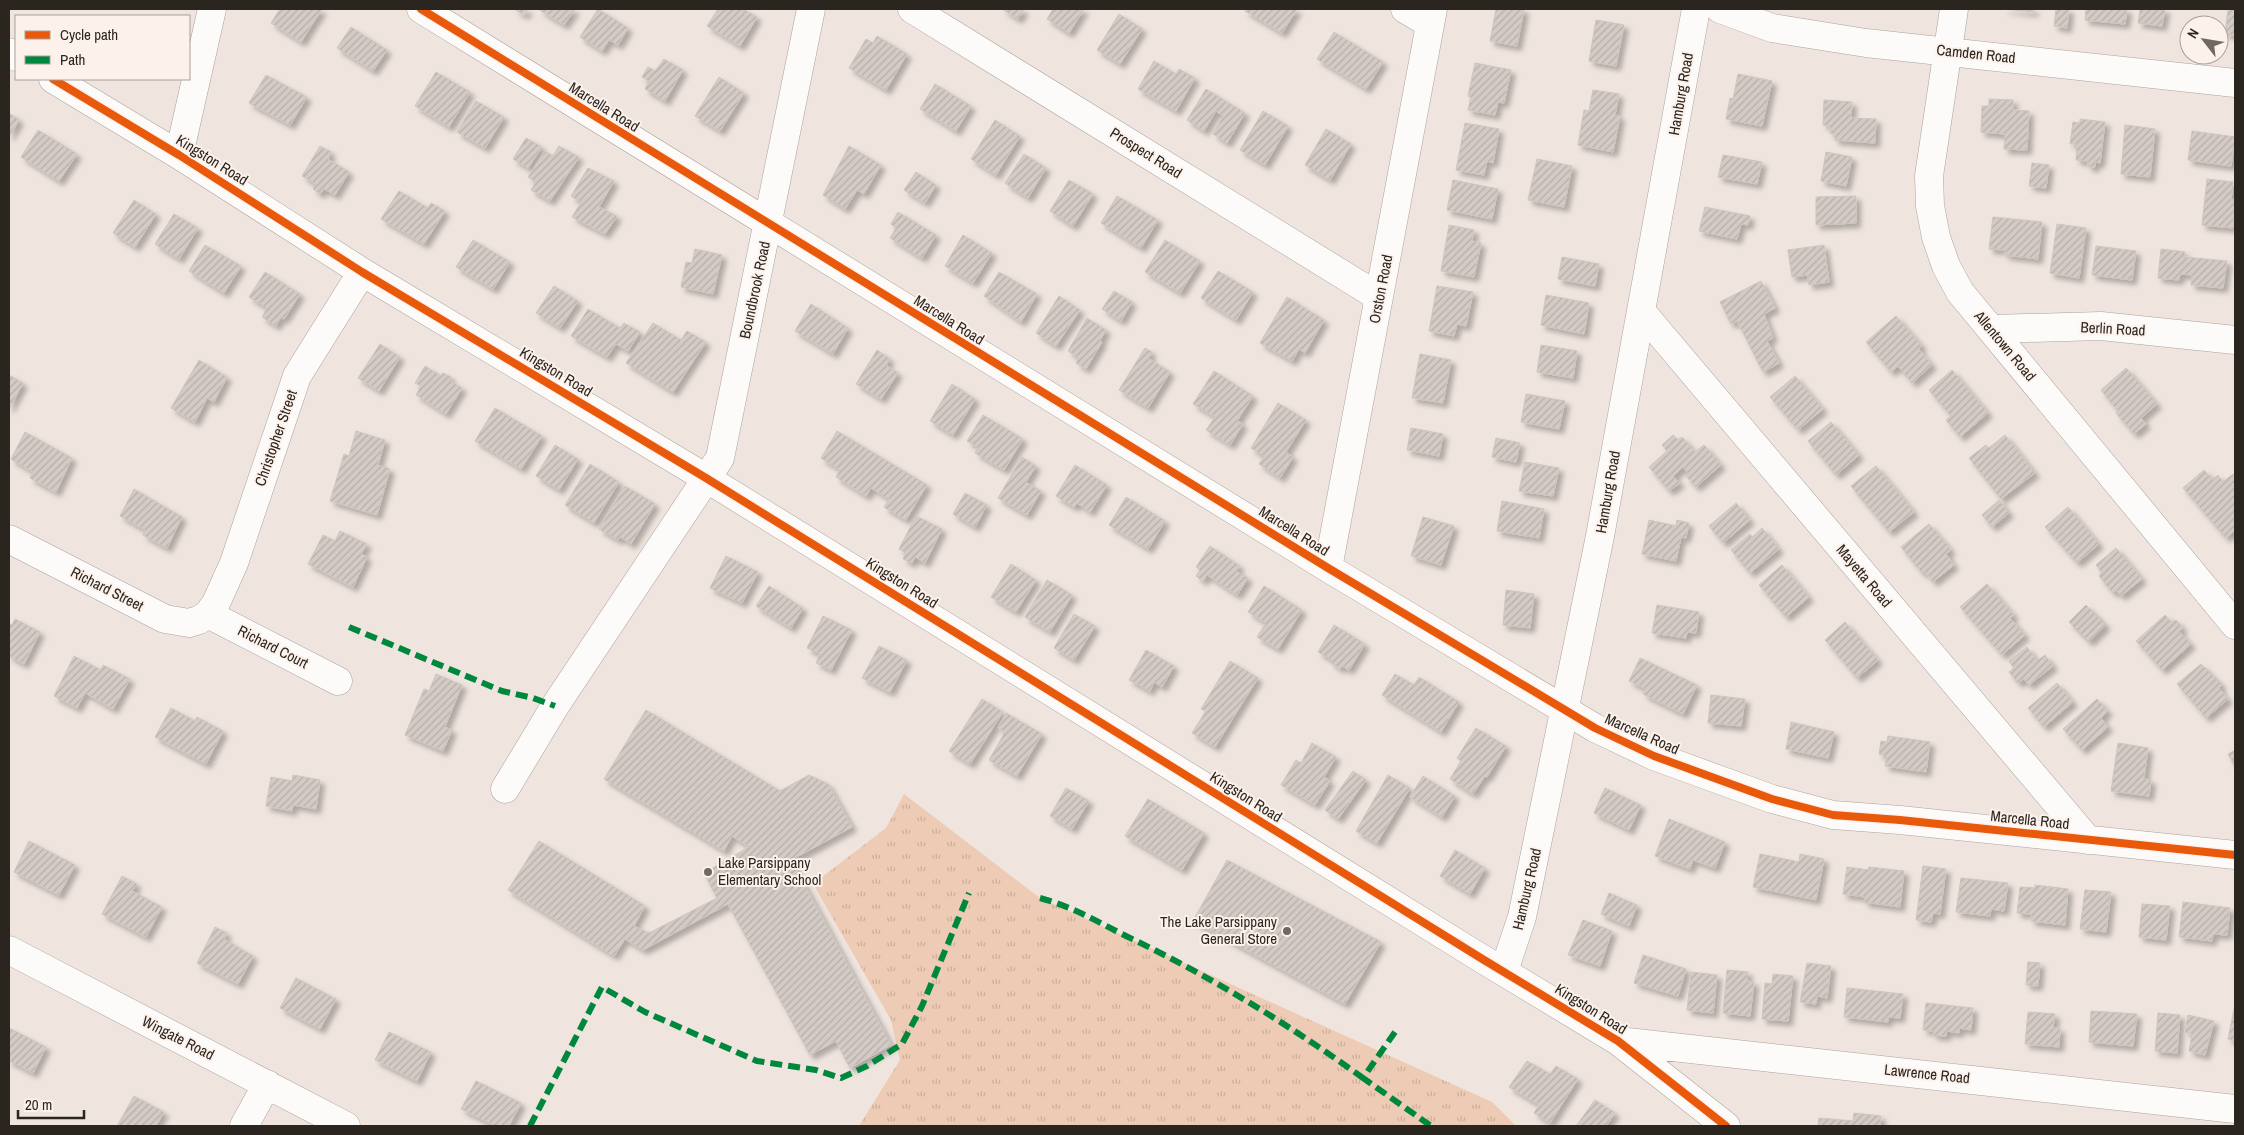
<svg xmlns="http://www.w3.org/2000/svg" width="2244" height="1135" font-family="'Archivo Narrow',sans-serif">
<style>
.grass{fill:url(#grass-tufts)}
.building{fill:url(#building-hatch);stroke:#cdc5c0;filter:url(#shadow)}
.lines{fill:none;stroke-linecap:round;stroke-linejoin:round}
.minor-casing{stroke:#aba39e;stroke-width:29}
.minor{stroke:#fdfbfa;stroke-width:28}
.quiet{stroke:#00873e;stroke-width:6;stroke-dasharray:12 6;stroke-linecap:butt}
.cycleway-casing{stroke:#fdf2eb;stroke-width:11}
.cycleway{stroke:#e8590c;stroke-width:8}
.poi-dot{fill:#706862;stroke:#fdf2eb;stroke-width:2}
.labels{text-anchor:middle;stroke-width:4;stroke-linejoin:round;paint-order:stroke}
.street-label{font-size:15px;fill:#2b2520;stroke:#fdf2eb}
.poi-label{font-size:15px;fill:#2b2520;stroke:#fdf2eb;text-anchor:start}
</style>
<defs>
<pattern id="grass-tufts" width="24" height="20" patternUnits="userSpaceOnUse" patternTransform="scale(1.25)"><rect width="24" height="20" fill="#eecbb4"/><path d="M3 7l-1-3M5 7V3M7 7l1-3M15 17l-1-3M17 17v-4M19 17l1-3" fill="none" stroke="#ccae9a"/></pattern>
<pattern id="building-hatch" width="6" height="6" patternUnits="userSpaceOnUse" patternTransform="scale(1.25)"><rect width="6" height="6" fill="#d4cbc6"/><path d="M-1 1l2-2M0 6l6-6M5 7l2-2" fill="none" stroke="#b6aeaa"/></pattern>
<filter id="shadow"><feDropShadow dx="4.5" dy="4.5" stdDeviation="2.5" flood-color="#0004"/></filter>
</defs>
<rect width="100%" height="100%" fill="#efe4de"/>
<!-- grass -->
<path class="grass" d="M904,794L1040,898L1492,1102L1516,1126H859L900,1060L891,1020L813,884L886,828Z"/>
<!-- building -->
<path class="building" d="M280,9H322L301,42L271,23Z
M514,9H528L524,15Z
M538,9H575L564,25Z
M598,9L628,28L618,45L609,40L602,51L580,37Z
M718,9H743L757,17L740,46L707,26Z
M1002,9H1024L1018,19Z
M1053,9H1084L1069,33L1047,19Z
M1246,9H1297L1282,33L1245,11Z
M1496,9H1524L1517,46L1490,41Z
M2004,9H2034V12Z
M2056,9H2069L2067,28L2054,26Z
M2086,9H2127L2125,24L2085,20Z
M2140,9H2165L2162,26L2138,23Z
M2228,9H2235V35L2225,34Z
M1119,14L1142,29L1120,64L1097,50Z
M1596,20L1624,25L1616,66L1589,61Z
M351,27L387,50L373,71L337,48Z
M1334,32L1383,62L1366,89L1317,59Z
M877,36L907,54L886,90L849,68L866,39L873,43Z
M664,59L683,70L665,101L645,89L649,81L642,77L648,67L655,71Z
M1154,61L1176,74L1179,69L1195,78L1176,111L1138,89Z
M1475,63L1511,70L1504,103L1498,102L1495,115L1468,110L1471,97L1468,96Z
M436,72L470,92L449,127L415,106Z
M1738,74L1772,81L1762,126L1726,119L1730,98L1733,99Z
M266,75L307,97L290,125L249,103Z
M719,77L744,93L720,131L695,116Z
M935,84L971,106L956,131L920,109Z
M1206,89L1245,113L1227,143L1213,134L1223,116L1216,111L1204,131L1187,120Z
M1593,90L1619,94L1615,115L1620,116L1613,152L1578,145L1584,110L1589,111Z
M1989,99L2013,100V110L2029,111L2027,150L2004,149L2005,134L1981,132L1982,106H1989Z
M1824,100L1852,102L1851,118L1876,119L1875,143L1835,140V134L1830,133V126L1823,125Z
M476,101L504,117L485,148L457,132Z
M1263,111L1288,126L1265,165L1240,150Z
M9,113L19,120L9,137Z
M2080,119L2105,122L2100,163L2095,162V167H2088V161L2076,160L2077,144H2070L2073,122L2080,123Z
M995,120L1020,136L996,175L971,159Z
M1465,123L1499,129L1493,163L1487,161L1484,175L1456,170Z
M2125,125L2155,129L2150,177L2121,174Z
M1326,129L1351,144L1330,180L1305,165Z
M38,130L77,154L59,181L21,157Z
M2192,131L2235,137L2231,166L2188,160Z
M526,138L542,147L528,168L513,159Z
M320,146L331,152L328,159L349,172L335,195L324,189L320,194L313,189L316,184L302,176Z
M559,146L579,157L550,201L531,190L536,182L528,177L545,151L553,156Z
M849,146L881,165L864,194L857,190L845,209L823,195Z
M1826,152L1852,157L1846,186L1821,181Z
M1024,154L1046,168L1028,198L1005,183Z
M1723,155L1762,162L1757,184L1718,177Z
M1537,159L1572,166L1564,207L1528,200Z
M2032,163L2049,165L2046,188L2029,186Z
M588,168L614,181L599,207L617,216L605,234L572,217L581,202L571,196Z
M916,172L936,185L925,203L904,190Z
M2207,179L2233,182L2231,200H2235L2233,228L2202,225Z
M1069,180L1093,194L1073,226L1050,211Z
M1453,180L1498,189L1492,219L1447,210Z
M399,191L428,208L431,203L445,211L424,244L381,219Z
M1117,196L1158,220L1141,248L1101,223Z
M1856,196V223L1816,225V197Z
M134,200L156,214L135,247L113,233Z
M1705,207L1750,216L1748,225L1741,224L1737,239L1699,231Z
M898,212L936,235L922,258L890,238L896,228L891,224Z
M174,214L198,228L179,259L155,244Z
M1993,217L2042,222L2038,259L2005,255V250L1989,249Z
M2057,224L2086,228L2079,278L2050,273Z
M1449,225L1474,230L1472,241L1481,243L1474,277L1441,271Z
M963,235L992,253L973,283L945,266Z
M473,240L510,262L493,289L456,267Z
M1165,240L1200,261L1180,293L1145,272Z
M205,245L241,266L224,293L189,271Z
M1824,245L1829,282L1809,285L1808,275L1792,277L1788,250Z
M2096,246L2136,251L2132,280L2092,275Z
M695,249L722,255L713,294L681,287L686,262L692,263Z
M2161,249L2185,252L2184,257L2227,261L2223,288L2191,285L2192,275L2180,274L2179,280L2158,278Z
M1562,257L1599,264L1595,286L1558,279Z
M1218,271L1253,292L1236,320L1201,298Z
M265,272L300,294L284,319L281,317L276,326L262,317L267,308L249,297Z
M999,272L1037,294L1021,322L984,296Z
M1761,281L1775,308L1764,314L1773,338L1767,341L1779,363L1763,372L1737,321L1731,324L1720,302Z
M554,286L578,301L560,328L536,313Z
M1437,286L1473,292L1466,326L1457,324L1454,336L1429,331Z
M1114,291L1132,302L1121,321L1102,309Z
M1546,295L1589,303L1584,334L1541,325Z
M1059,296L1080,310L1056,346L1036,333Z
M1287,297L1324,320L1305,353L1299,349L1292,361L1260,343Z
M811,304L848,328L833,354L795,331Z
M588,309L620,328L624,323L640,332L628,351L616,344L607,357L571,336Z
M1896,316L1922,346L1919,349L1932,365L1912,383L1898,366L1891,372L1866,342Z
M1087,318L1106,330L1100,341L1102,342L1086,369L1076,363L1079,358L1068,351Z
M653,323L681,340L687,331L706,342L673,392L626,363Z
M380,344L400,357L379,391L358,378Z
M1541,345L1577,351L1573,378L1537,372Z
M1145,348L1152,352L1148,358L1170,372L1148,408L1119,390Z
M877,350L890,359L886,365L898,373L881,399L856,384Z
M1420,354L1451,360L1443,403L1412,398Z
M199,360L227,377L214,402L207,398L195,422L171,408Z
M425,366L441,376L443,373L451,377L449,380L462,388L446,414L416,395L421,386L415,383Z
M2126,368L2157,404L2141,418L2146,424L2134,434L2116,413L2118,411L2101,390Z
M1952,370L1988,413L1960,437L1946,420L1951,416L1929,390Z
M1214,371L1253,396L1237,421L1243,424L1230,445L1206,430L1215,417L1193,404Z
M9,375L23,383L9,409Z
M1795,376L1823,409L1798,430L1770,397Z
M952,384L975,399L953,435L930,421Z
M1526,394L1565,401L1559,429L1521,422Z
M1278,403L1306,420L1286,452L1293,457L1280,478L1259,464L1264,456L1251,448Z
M495,408L542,436L521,469L475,441Z
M983,415L1023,439L1004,470L975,453L978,447L967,441Z
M1831,422L1859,455L1836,475L1808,441Z
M1411,428L1443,434L1439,456L1407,450Z
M356,431L385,440L378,465L390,469L377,515L330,501L344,454L349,456Z
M837,431L927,485L906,520L884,507L889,499L871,488L866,496L836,477L840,470L821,458Z
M25,432L72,458L56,492L30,478L33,472L11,459Z
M1673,435L1678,440L1682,437L1695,452L1704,445L1721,465L1696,487L1686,476L1689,474L1683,467L1673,476L1680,483L1669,491L1649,467L1667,451L1662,445Z
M2005,435L2035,473L2001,499L1969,458L1986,445L1989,448Z
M1496,438L1520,443L1516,462L1492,457Z
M555,445L578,459L559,490L536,476Z
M1022,457L1036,466L1026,482L1041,491L1027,515L998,498Z
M1525,462L1559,468L1553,496L1519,491Z
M590,464L619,482L594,523L565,505Z
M1075,465L1107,485L1090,512L1077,503L1074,507L1056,496Z
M1876,466L1914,512L1889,532L1851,486Z
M2204,470L2212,480L2218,475L2223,482L2233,474L2235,476V530L2226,538L2183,488Z
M625,486L655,504L631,544L620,537L618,540L599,529Z
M134,489L182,517L167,548L143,535L145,530L120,516Z
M965,493L987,505L975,527L953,514Z
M1126,497L1165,521L1148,549L1109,525Z
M1999,500L2009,513L1992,527L1982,515Z
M1502,501L1544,509L1539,538L1497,531Z
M1736,503L1750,520L1723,543L1709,526Z
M2068,507L2099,544L2077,563L2045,527Z
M916,516L942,529L925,563L915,557L912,563L903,559L906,553L899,549Z
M1423,517L1454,526L1441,565L1411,556Z
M1649,520L1676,526L1677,520L1689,523L1686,538L1681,537L1676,561L1642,554Z
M1929,524L1951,550L1946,554L1954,565L1933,582L1924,571L1922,573L1901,547Z
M1762,528L1779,549L1750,573L1731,550L1750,534L1752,537Z
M340,531L367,544L361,554L367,557L353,587L308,564L323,535L335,541Z
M1210,546L1240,566L1236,571L1248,578L1237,595L1207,575L1203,581L1196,576L1200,570L1196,567Z
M2116,548L2142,579L2121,596L2116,590L2113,593L2099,576L2102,573L2096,565Z
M726,556L758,572L742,603L710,588Z
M1011,564L1036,580L1016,612L991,597Z
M1782,565L1809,597L1786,617L1759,585Z
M1047,580L1072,595L1050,632L1025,617Z
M1987,584L2014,615L2010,618L2025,635L2002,655L1960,607Z
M769,586L803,608L791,628L756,606Z
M1264,586L1302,610L1278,649L1257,637L1266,623L1248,612Z
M1506,590L1534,594L1530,628L1503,625Z
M1657,605L1699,612L1696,633L1687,632L1686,638L1652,633Z
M2086,605L2106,625L2089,642L2069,622Z
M1074,614L1095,626L1074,660L1054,648Z
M2165,615L2172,623L2176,620L2183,628L2179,631L2191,644L2162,670L2136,641Z
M823,616L852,630L831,670L816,663L820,654L807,648Z
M15,619L40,632L24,664L9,656V624L12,625Z
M1845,622L1878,660L1857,678L1825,640Z
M1334,625L1365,644L1349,670L1342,666L1340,669L1330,662L1332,660L1318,652Z
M879,646L907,660L890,692L862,678Z
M2027,647L2037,661L2045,655L2053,666L2029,685L2024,679L2018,683L2009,672L2014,668L2009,661Z
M1146,650L1174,666L1162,687L1154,682L1150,691L1129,680Z
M74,656L101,670L103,665L130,679L113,709L85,693L77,708L54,696Z
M1640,658L1697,685L1683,714L1643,694L1646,689L1629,681Z
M1230,661L1258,678L1215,747L1192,733L1206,711L1201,709Z
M2201,664L2222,685L2219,688L2228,699L2206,718L2177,684Z
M436,674L462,685L445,727L452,730L443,751L405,735L424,689L429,691Z
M1395,674L1414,685L1419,677L1459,702L1441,732L1382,695Z
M2057,683L2073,702L2044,727L2028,708Z
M1711,695L1745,699L1741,726L1708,723Z
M982,699L1003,712L970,764L949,751Z
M2097,699L2108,711L2101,718L2108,727L2082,750L2063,729Z
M171,708L195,721L197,717L223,731L206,764L155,737Z
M646,710L780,791L809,775L828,784L852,827L791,860L891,1045L850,1068L836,1041L810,1055L728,904L643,950L625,939L614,956L508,890L539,841L645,906L634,926L649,933L717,898L704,873L749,847L732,836L724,851L604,779Z
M1006,713L1042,734L1017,776L989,760L1005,732L998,728Z
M1791,722L1834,732L1828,758L1786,749Z
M1476,728L1506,746L1487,777L1485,776L1473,794L1450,779L1461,761L1457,758Z
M1888,736L1930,742L1926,772L1885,766L1887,756L1879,754L1881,741L1887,742Z
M1312,743L1336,757L1324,777L1330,781L1315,805L1281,785L1296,760L1301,763Z
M2118,743L2148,748L2144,779L2151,780L2149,796L2111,791Z
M2235,750V767L2228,754Z
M1353,771L1366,780L1338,819L1325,810Z
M293,775L320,780L316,809L293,805L292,811L266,806L271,777L292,781Z
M1388,775L1410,788L1377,843L1356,831Z
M1423,776L1455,796L1442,817L1410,797Z
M1066,788L1089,801L1072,829L1050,816Z
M1605,788L1641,805L1629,830L1594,813Z
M1148,799L1204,833L1182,870L1125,836Z
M1669,819L1725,842L1715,868L1693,860L1690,869L1655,856Z
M29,841L75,865L59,895L14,872Z
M1455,850L1485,868L1470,894L1440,876Z
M1760,854L1799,862L1800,854L1824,859L1816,900L1753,887Z
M1227,860L1381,942L1345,1004L1193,921Z
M1923,866L1946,869L1940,914L1933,913L1931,922L1916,920Z
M1847,867L1868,870L1869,867L1904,871L1900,907L1864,902L1865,897L1843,894Z
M122,876L137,884L132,891L162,907L146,937L102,914Z
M1961,878L2008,883L2004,911L1991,909L1990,916L1956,912Z
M2035,885L2068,889L2065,925L2031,921V914L2017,913L2020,887L2035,888Z
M2085,890L2111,892L2106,932L2080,929Z
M1609,893L1637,905L1629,926L1601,914Z
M2183,902L2230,908L2227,935L2213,934L2212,941L2179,937Z
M2142,904L2170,906L2166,940L2139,937Z
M1583,920L1612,931L1600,966L1568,955Z
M215,927L227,933L224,939L253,956L238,984L197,963Z
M1643,955L1686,969L1678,996L1634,983Z
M2028,962L2040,963L2038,986L2026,985Z
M1807,963L1831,966L1827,998L1817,996L1816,1004L1800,1002Z
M1727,970L1748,972L1747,981L1754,982L1750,1016L1723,1013Z
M1691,972L1717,975L1713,1013L1687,1010Z
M1773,974L1793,976L1788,1021L1762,1019L1765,983L1772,984Z
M296,978L336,999L320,1029L280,1008Z
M1847,988L1903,994L1900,1018L1888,1017V1022L1844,1017Z
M1926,1003L1973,1008L1971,1030L1959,1028V1033L1947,1031L1946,1036L1933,1035L1934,1031L1923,1030Z
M2235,1004V1041L2228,1039Z
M2091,1011L2137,1014L2133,1046L2089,1042Z
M2028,1012L2055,1014L2053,1028H2060L2059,1047L2025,1044Z
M2158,1013L2180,1015L2177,1053L2155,1051Z
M2188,1015L2214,1021L2205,1055L2189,1051L2192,1034L2185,1032Z
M9,1028L46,1047L33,1073L10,1061L9,1063Z
M389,1032L431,1052L417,1081L375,1060Z
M1527,1061L1550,1074L1556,1066L1578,1079L1550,1123L1534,1113L1539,1105L1509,1087Z
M476,1081L521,1103L509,1126H496L461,1109Z
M134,1096L164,1112L156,1126H117Z
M1595,1100L1615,1113L1606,1126H1576Z
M1854,1113L1881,1116L1880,1126H1818L1819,1118L1853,1121Z"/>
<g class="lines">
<defs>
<path id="minor" d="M421,9L1328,568L1595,728L1654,756L1772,799L1833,815L1900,820L2235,855
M912,9L1379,297
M1405,9L1430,24
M1720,9L1772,28L1866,43L2235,83
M1954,9L1929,176L1930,206L1936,237L1946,266L1960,292L2235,625
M9,52L16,57
M53,79L179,155L362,272L706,478L1484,960L1618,1041L1726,1126
M179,155L212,9
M1641,311L2088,840
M1991,329L2101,326L2235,340
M9,539L165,619L189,623L199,620L208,614L216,603L234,563L297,376L362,272
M1328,568L1433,9
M208,614L338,681
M505,789L555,706L720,458L811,9
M9,950L346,1126
M1504,971L1522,917L1600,536L1696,9
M1618,1041L2235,1109
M244,1126L267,1084"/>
</defs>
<!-- minor casing -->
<use href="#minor" class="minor-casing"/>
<!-- minor -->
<use href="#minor" class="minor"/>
<!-- quiet -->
<path class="quiet" d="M349,627L502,691L533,698L555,706
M1040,898C1073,907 1096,921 1126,936C1210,976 1288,1024 1363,1078
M1395,1032L1363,1078L1431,1126
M530,1126L602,987L645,1012L757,1061L816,1070L841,1078L867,1066L902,1044L922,1006L969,893"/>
<defs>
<path id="cycleway" d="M421,9L1328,568L1595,728L1654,756L1772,799L1833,815L1900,820L2235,855
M53,79L179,155L362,272L706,478L1484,960L1618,1041L1726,1126"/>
</defs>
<!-- cycleway casing -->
<use href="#cycleway" class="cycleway-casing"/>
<!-- cycleway -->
<use href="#cycleway" class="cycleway"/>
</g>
<!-- markers -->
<g class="poi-dot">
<circle cx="708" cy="872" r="5"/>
<circle cx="1287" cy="931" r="5"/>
</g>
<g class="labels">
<!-- street labels -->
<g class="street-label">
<text transform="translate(1976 54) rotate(6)" y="5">Camden Road</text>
<text transform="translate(1681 94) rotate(-80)" y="5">Hamburg Road</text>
<text transform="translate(604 107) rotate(32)" y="5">Marcella Road</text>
<text transform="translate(1146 153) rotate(32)" y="5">Prospect Road</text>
<text transform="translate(212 160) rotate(32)" y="5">Kingston Road</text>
<text transform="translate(1381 289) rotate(-79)" y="5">Orston Road</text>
<text transform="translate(755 290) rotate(-78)" y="5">Boundbrook Road</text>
<text transform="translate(949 320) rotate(32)" y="5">Marcella Road</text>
<text transform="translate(2113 329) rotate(3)" y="5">Berlin Road</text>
<text transform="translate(2005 346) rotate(50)" y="5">Allentown Road</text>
<text transform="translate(556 372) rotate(31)" y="5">Kingston Road</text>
<text transform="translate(276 438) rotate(-71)" y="5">Christopher Street</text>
<text transform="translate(1608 492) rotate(-80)" y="5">Hamburg Road</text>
<text transform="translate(1294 531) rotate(32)" y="5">Marcella Road</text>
<text transform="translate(1864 576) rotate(50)" y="5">Mayetta Road</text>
<text transform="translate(902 583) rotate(32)" y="5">Kingston Road</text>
<text transform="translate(107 589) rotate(27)" y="5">Richard Street</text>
<text transform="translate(273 647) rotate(27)" y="5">Richard Court</text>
<text transform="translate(1642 734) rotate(24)" y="5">Marcella Road</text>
<text transform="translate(1246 797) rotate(32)" y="5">Kingston Road</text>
<text transform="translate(2030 820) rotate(6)" y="5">Marcella Road</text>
<text transform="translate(1527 889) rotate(-77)" y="5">Hamburg Road</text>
<text transform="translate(1591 1009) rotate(32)" y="5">Kingston Road</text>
<text transform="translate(178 1038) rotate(27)" y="5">Wingate Road</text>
<text transform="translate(1927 1074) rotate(6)" y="5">Lawrence Road</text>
</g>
<!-- poi labels -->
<g class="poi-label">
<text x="718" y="868">Lake Parsippany<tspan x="718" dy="17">Elementary School</tspan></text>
<text x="1277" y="927" text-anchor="end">The Lake Parsippany<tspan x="1277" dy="17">General Store</tspan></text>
</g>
</g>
<!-- border -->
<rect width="2244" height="1135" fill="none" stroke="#2b2520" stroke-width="20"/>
<!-- legend -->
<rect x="15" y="15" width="175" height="65" fill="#fdf2eb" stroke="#a9a09a"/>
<rect x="25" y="31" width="25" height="8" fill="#e8590c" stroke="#a9a09a"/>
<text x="60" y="40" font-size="15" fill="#2b2520">Cycle path</text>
<rect x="25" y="56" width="25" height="8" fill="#00873e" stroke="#a9a09a"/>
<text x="60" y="65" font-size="15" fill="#2b2520">Path</text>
<!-- north arrow -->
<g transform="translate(2204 40) rotate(301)"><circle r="24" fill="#fdf2eb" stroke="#a9a09a"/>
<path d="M0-4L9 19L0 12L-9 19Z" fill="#706862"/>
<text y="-8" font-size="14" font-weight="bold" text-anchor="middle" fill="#2b2520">N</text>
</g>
<!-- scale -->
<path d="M18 1110v8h66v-8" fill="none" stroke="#2b2520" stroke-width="2.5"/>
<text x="25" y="1110" font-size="15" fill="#2b2520" stroke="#fdf2eb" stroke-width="4" paint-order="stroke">20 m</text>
</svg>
